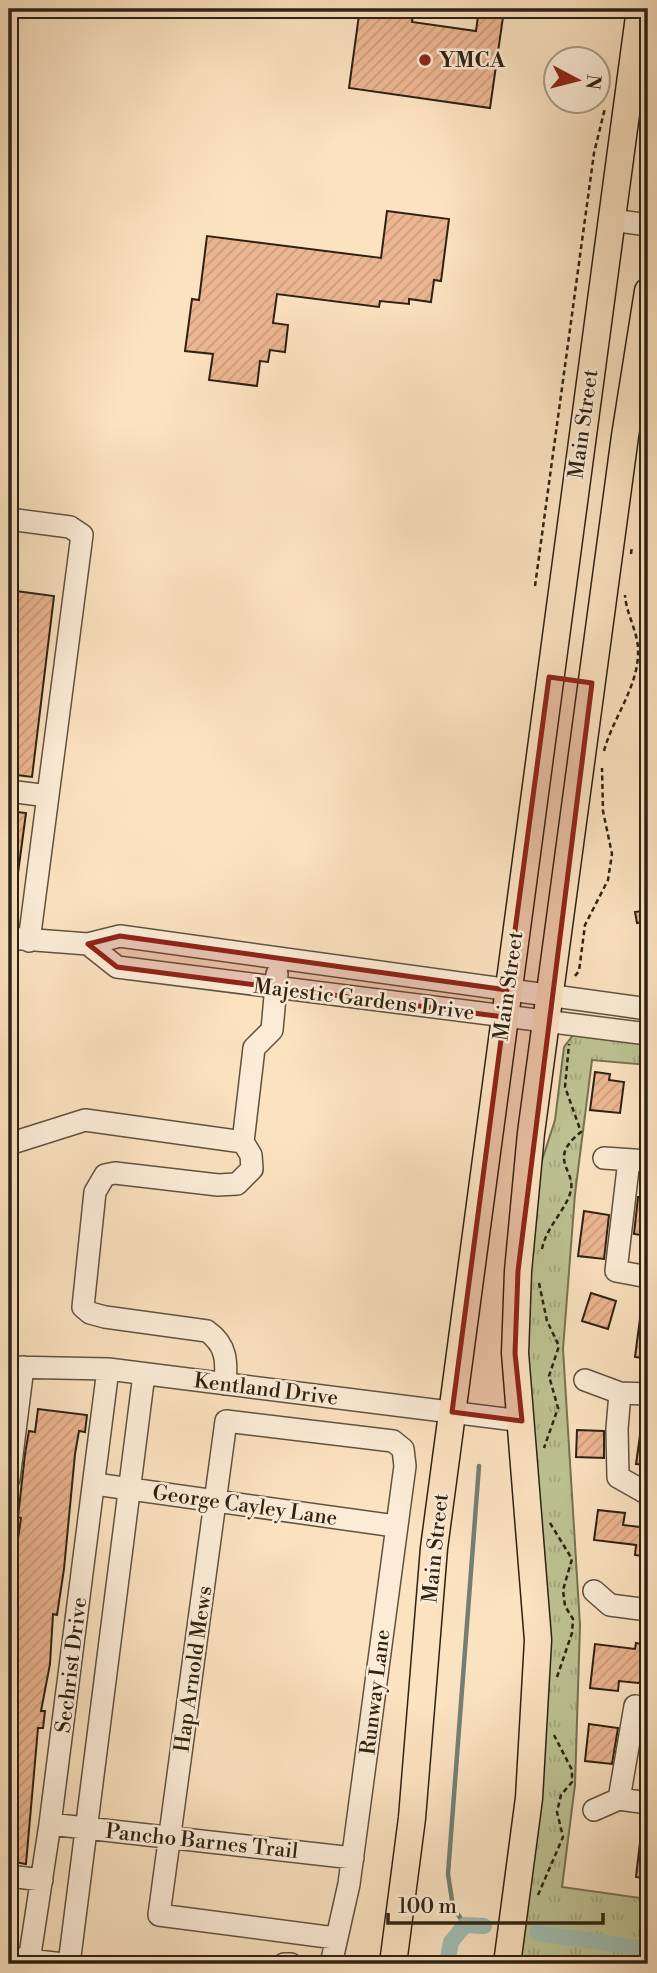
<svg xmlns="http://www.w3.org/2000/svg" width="657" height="1973" font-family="'Libre Bodoni',serif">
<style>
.grass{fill:url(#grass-tufts);stroke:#767253;stroke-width:2}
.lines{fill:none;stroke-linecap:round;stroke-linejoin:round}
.stream{stroke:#728073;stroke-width:4.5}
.canal{stroke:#9fbeb3;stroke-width:16}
.building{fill:url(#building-hatch);stroke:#2e2212;stroke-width:2}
.minor-casing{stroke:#61523e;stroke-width:24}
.major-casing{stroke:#2e2212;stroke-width:29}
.path{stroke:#2e2212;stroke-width:2.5;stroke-dasharray:5 3.5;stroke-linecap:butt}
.minor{stroke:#fcecd7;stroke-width:21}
.major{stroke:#fbe2c1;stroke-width:26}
.marked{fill:#8f2418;fill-opacity:0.2;stroke:#8f2418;stroke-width:5;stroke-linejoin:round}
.poi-dot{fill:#8f2418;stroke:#fcecd7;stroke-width:2.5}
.labels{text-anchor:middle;stroke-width:5;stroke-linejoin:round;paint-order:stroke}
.poi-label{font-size:21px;font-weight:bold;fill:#2e2212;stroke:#fcecd7;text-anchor:start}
.street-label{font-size:21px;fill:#2e2212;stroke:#fcecd7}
</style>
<defs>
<pattern id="grass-tufts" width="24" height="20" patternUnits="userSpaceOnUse" patternTransform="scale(1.75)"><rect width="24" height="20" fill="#bdc394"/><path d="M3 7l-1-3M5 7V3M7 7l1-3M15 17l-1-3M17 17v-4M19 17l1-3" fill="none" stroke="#a3a77f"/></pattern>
<pattern id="building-hatch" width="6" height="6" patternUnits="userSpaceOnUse" patternTransform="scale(1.75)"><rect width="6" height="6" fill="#edb692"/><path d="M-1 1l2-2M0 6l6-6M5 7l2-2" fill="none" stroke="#cc9c7d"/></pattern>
</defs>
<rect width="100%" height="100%" fill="#fbe2c1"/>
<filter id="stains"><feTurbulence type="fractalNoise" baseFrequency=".00286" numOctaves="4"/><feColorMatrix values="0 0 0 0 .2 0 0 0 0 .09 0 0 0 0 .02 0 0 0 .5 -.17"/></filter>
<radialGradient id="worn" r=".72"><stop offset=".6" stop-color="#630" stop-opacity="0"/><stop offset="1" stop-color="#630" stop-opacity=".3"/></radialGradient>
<!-- grass -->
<path class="grass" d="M577,1030L648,1039V1065L592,1060L575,1194L563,1349L580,1625L575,1785L562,1887L648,1899V1964H513L529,1852L524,1387L536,1179L555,1120L564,1047Z"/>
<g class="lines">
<!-- stream -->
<path class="stream" d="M465,1925L453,1907L448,1874L479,1466"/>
<!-- canal -->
<path class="canal" d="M537,1933L648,1949
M447,1964L451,1942L465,1925L484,1926"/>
</g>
<!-- building -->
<path class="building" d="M367,9H414L412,22L476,31L479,9L504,10L490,108L349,88L359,15L366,16Z
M387,211L449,219L441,281L434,280L431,302L409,299V304L380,301L379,307L277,294L273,323L288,325L285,352L270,350L268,362L260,361L257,386L209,380L213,354L185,351L192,299L199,300L207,236L381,258Z
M16,591L54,596L32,777L9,774V650Z
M9,811L26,813L16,888H9Z
M648,910V921L637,923L635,912Z
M595,1072L610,1074L609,1080L624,1082L620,1113L590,1110Z
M638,1197L648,1198V1236L634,1234Z
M584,1211L609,1215L604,1259L578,1256Z
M591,1293L616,1301L608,1329L582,1321Z
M641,1311H648V1359L635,1357Z
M38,1409L87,1415L85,1432L79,1431L75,1454L64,1569L57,1615L53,1614L50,1664L41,1711H45L43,1728H38L26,1864L9,1861V1601L21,1518L18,1517L25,1454L29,1431L35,1432Z
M641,1428H648V1465L636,1464Z
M577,1430L604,1431V1458L576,1457Z
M598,1510L625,1513L623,1525L648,1528V1557L635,1555L636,1545L594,1540Z
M636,1643L648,1645V1684L619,1681L618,1691L590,1688L595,1644L635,1649Z
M589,1724L618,1728L612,1764L585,1761Z
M641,1834L648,1835V1879L636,1877Z"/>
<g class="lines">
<defs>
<path id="minor" d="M612,220L648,225
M9,519L70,527L82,535L29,941
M9,791L48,796
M9,938L88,944L120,936L648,1009
M88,944L117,967L648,1034
M243,1142L254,1048L272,1030L277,974
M9,1144L85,1120L243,1142L251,1155L252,1169L237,1184L218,1185L115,1173L105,1175L95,1192L83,1307L90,1313L105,1317L207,1331C227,1345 227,1362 225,1384
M604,1158L648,1161
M629,1160L616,1271L648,1277
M9,1367L108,1369L522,1421
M585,1380L620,1393L648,1394
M620,1393L617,1429L618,1477L648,1494
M9,1479L23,1367
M95,1484L395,1526
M594,1591L610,1605L648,1610
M619,1799L635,1706L648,1708
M594,1810L619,1799L648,1803
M50,1824L353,1858
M9,1876L42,1880
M9,1958L64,1964
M29,1961L50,1824L108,1369
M69,1964L144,1374
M284,1964H291
M331,1964L349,1884L405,1466L403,1449L393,1441L226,1421L159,1915L335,1938"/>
<path id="major" d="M393,1964L412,1818L434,1548L640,9
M507,1964L529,1798L538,1640L515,1353L518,1271L531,1133L625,436L648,291"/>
</defs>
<!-- minor casing -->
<use href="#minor" class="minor-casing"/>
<!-- major casing -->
<use href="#major" class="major-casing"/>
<!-- path -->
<path class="path" d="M631,554L632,546
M535,586L594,153L605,108
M604,751C613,717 640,685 638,648C637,630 626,613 625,595
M575,976L579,971L585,925L608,880L612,854L603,811L602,768
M542,1249C546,1227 567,1209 571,1190C575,1169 547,1159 581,1132L565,1087L569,1044
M539,1283L547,1321L559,1346L549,1376L558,1408L544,1448
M550,1523L572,1559L563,1590L565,1606L573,1619L572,1633L557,1677
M538,1895L563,1837L557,1812L561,1795L572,1782V1770L554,1735"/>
<!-- minor -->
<use href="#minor" class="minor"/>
<!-- major -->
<use href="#major" class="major"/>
</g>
<!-- marked area -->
<path class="marked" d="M549,677L592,683L518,1271L515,1353L522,1421L452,1412L504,1017L117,967L88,944L120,936L507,990Z"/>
<!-- markers -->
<circle class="poi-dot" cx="425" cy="60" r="7"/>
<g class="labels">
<!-- poi labels -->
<g class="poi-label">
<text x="439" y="67">YMCA</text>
</g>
<!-- street labels -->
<g class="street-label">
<text transform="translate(583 424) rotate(-82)" y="7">Main Street</text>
<text transform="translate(508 986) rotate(-82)" y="7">Main Street</text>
<text transform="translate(364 999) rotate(7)" y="7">Majestic Gardens Drive</text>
<text transform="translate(266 1389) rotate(7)" y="7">Kentland Drive</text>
<text transform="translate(245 1505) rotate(8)" y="7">George Cayley Lane</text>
<text transform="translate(435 1548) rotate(-84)" y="7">Main Street</text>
<text transform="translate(71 1665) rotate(-83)" y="7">Sechrist Drive</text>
<text transform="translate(193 1669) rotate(-82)" y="7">Hap Arnold Mews</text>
<text transform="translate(375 1692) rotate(-83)" y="7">Runway Lane</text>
<text transform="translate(202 1841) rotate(6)" y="7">Pancho Barnes Trail</text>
</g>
</g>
<!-- margin -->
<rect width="657" height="1973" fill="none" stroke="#fbe2c1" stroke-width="35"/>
<rect x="10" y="10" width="636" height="1952" fill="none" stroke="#2e2212" stroke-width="3.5"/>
<rect x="18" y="18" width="622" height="1938" fill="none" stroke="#2e2212" stroke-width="2"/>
<!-- north arrow -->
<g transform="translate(577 80) rotate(97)"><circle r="33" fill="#fcecd7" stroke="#aa9b88" stroke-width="2"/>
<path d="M0-5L12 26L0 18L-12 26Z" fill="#8f2418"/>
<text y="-10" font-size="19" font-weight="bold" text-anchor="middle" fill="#2e2212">N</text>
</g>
<!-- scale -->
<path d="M388 1913v10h215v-10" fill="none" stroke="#2e2212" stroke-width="3.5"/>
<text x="398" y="1913" font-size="21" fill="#2e2212" stroke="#fcecd7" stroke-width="5" paint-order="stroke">100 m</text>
<rect width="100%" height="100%" filter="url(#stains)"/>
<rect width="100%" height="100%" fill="url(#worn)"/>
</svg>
